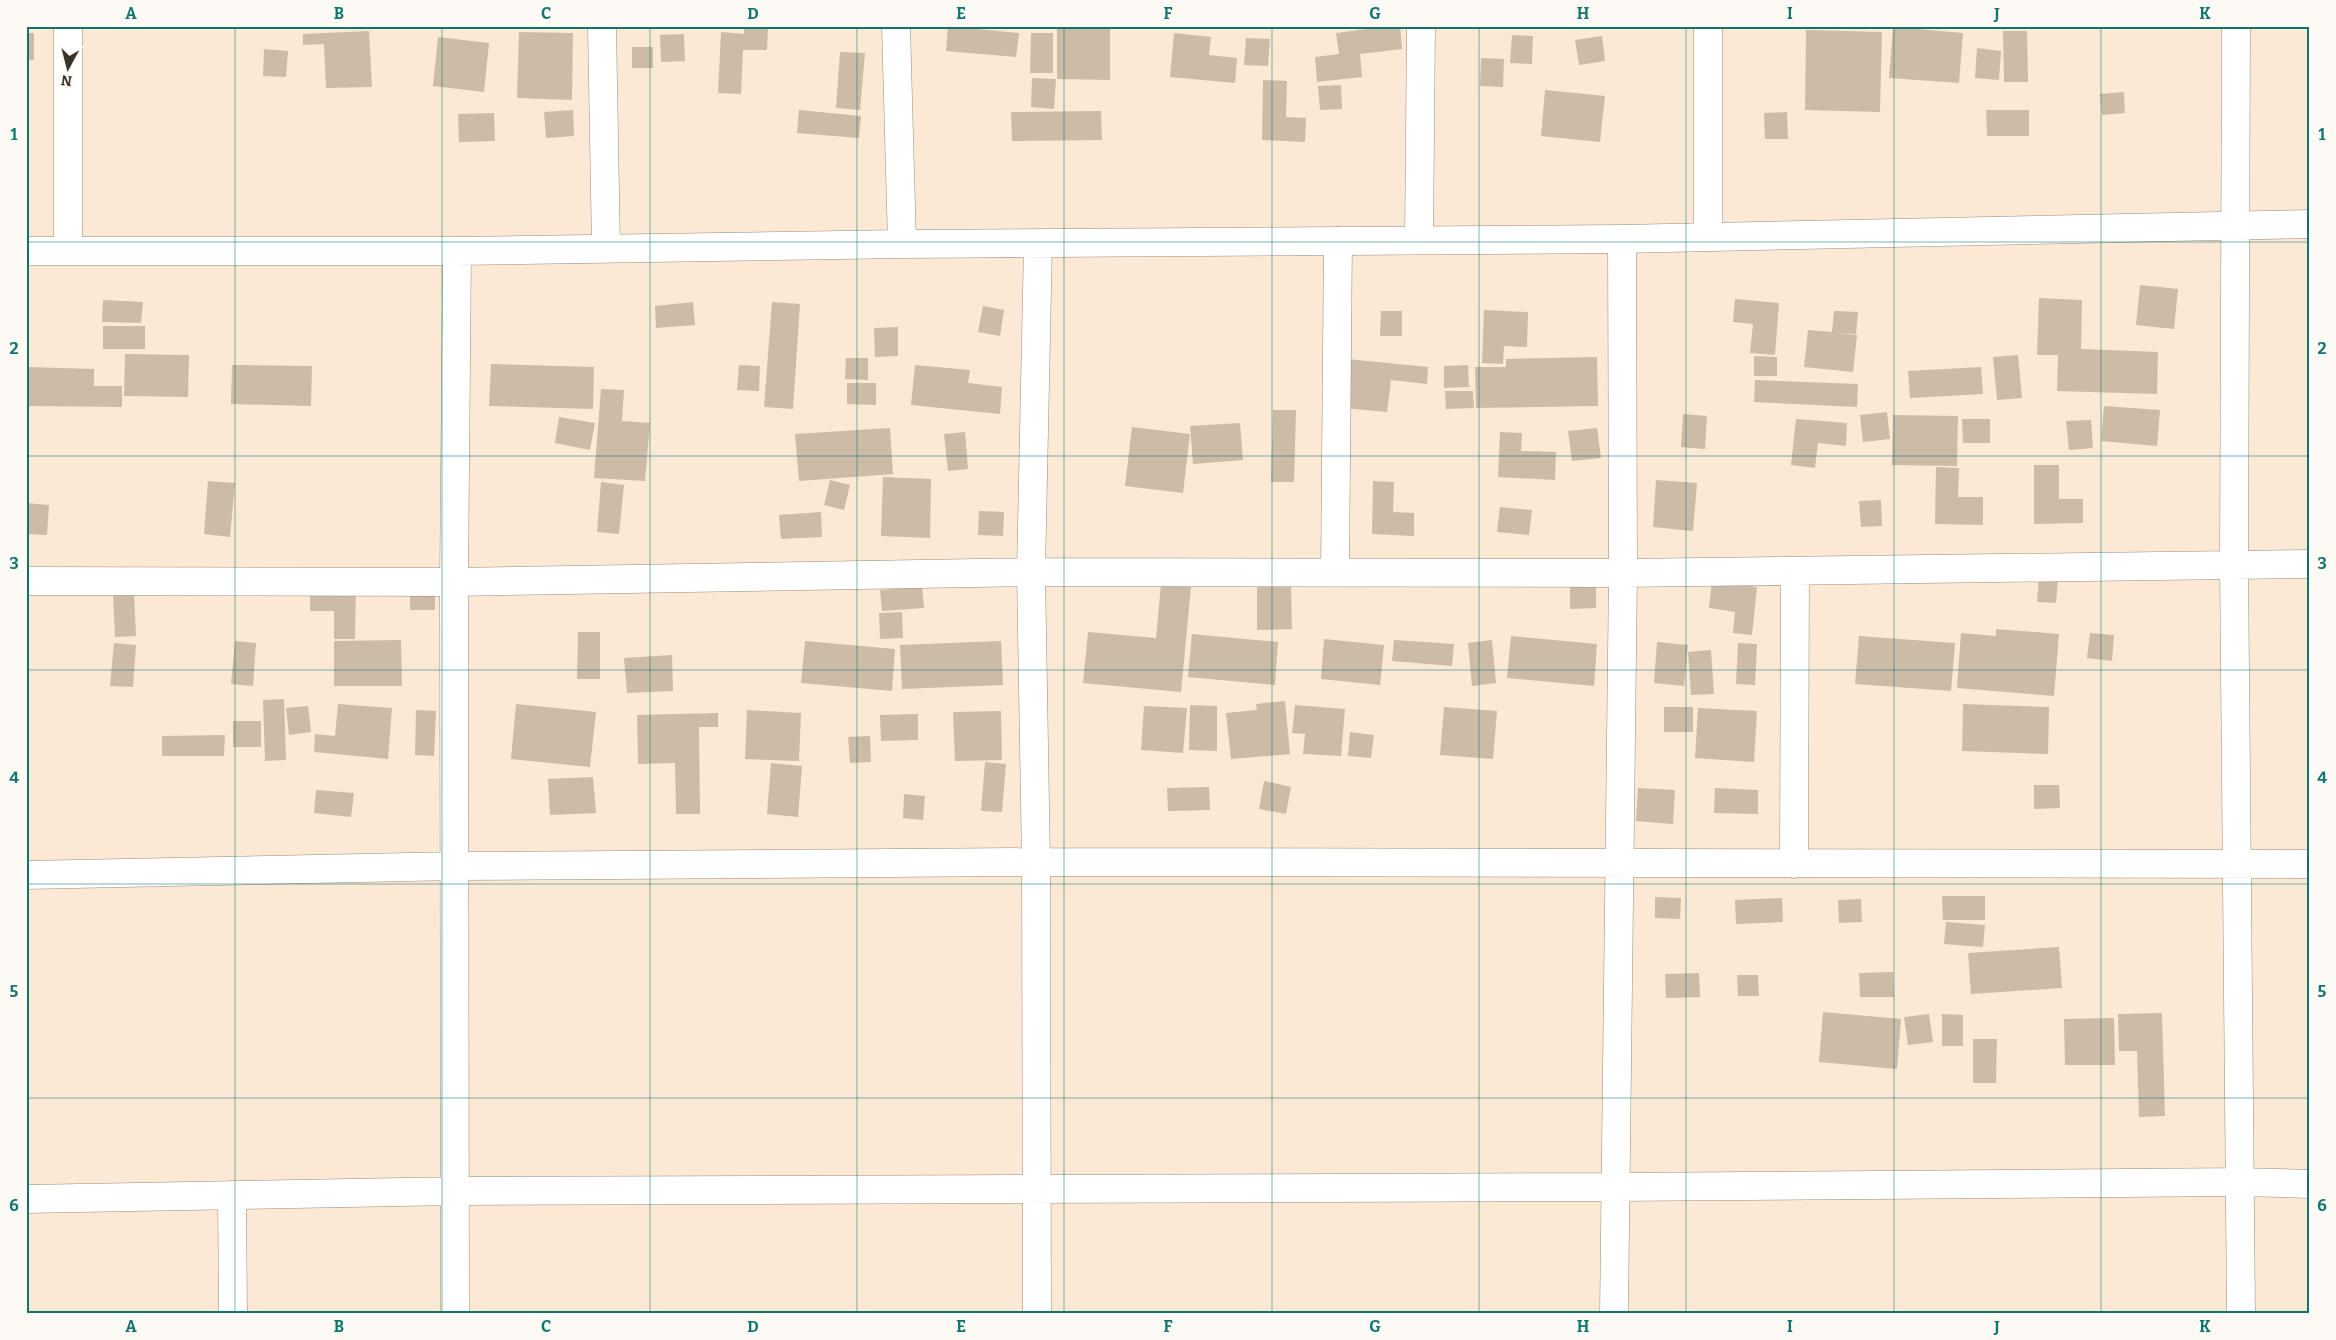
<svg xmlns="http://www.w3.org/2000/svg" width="2336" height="1340" font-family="Bitter,serif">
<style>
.building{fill:#ccbba7}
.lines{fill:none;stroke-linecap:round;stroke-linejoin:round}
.street-casing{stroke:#9b8a78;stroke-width:29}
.street{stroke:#fff;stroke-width:28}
.grid{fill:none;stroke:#0f766e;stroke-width:1;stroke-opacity:0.55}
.neatline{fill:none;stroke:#0f766e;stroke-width:2}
.grid-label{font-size:16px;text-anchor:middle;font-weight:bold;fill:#0f766e}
</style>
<rect width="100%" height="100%" fill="#fbe9d5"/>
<!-- building -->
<path class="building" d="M948,26L1019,33L1016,57L946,51Z
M1391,26H1400L1402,49L1360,54L1362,77L1317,82L1315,57L1339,54L1336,33Z
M744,27H768L767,50H743L741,94L718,93L721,32L744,34Z
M1893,27L1963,33L1959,83L1889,78Z
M1057,28H1110V80L1057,79Z
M1806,30L1882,32L1880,112L1805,110Z
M369,31L372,87L326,88L324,44L303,45V34Z
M2003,31H2027L2028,82H2004Z
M519,32L573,33L572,100L517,98Z
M26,33H34V60H26Z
M1031,33H1053V73H1030Z
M1174,33L1211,37L1209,55L1237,58L1235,83L1170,77Z
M684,34L685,61L661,62L660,35Z
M1512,35L1533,36L1532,64L1510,63Z
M1602,36L1605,61L1579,65L1575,40Z
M438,37L489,43L484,92L433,86Z
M1246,38L1270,39L1268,66L1244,65Z
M632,47H653V68H632Z
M1977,48L2001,51L1999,80L1975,78Z
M264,49L288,51L286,77L263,76Z
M840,52L865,53L860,110L836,108Z
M1481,58L1504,59L1503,87L1480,86Z
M1032,78L1056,79L1054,109L1031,107Z
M1263,80L1287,81L1286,117L1306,118L1305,142L1262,140Z
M1341,85L1342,109L1320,110L1318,86Z
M1545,90L1605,96L1600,142L1541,136Z
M2124,92L2125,113L2102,115L2100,94Z
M573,110L574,136L546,138L544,112Z
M799,110L861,116L859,138L797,133Z
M1986,110H2029V136H1987Z
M1101,111L1102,140L1012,141L1011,112Z
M1787,112L1788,139H1765L1764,113Z
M494,113L495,141L459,142L458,114Z
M2140,285L2178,289L2174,329L2136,325Z
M2039,298L2082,300L2081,349L2158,352L2157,394L2057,391L2058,355H2037Z
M1735,299L1779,303L1775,355L1750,353L1753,324L1733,322Z
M103,300L143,302L141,323L102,322Z
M693,302L695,325L656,328L655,306Z
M772,302L800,304L793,409L764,407Z
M983,306L1004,310L1000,336L978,332Z
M1484,310L1528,312L1527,347L1504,346L1503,364L1482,363Z
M1381,311H1402V336H1380Z
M1834,311L1858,312L1856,334L1837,333L1857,335L1853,372L1804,367L1808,330L1832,332Z
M103,326H145V349H103Z
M898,327V356L875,357L874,328Z
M125,354L189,355L188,397L124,396Z
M2018,355L2022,398L1997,400L1993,357Z
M1754,356L1777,357V376H1754Z
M1327,357L1428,367L1427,384L1391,380L1387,412L1322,406Z
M1597,357L1598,406L1476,408L1475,367H1506V359Z
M846,358H868V380L845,379Z
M491,364L594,367L593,409L489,406Z
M232,365L312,366L311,406L231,404Z
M739,365L760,366L759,391L737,390Z
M915,365L970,370L968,383L1002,387L1000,414L911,405Z
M1468,365L1469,387L1444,388V366Z
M26,367L94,369V386H122V407L26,406Z
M1981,367L1983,394L1910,398L1908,371Z
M1755,380L1858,384L1857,407L1754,402Z
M847,383H876V405L847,404Z
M601,389L624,390L622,421L650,423L645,481L594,478Z
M1445,391H1473L1474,408L1446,409Z
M2104,406L2160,410L2157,446L2101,441Z
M1273,410H1296L1294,482H1271Z
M1887,412L1890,439L1863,442L1860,415Z
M1683,414L1707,416L1705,449L1681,447Z
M1893,415L1958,416L1957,466L1892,465Z
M559,417L595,423L590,450L555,443Z
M1796,419L1847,423L1846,446L1818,443L1815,468L1791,465Z
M1962,419H1990V443H1963Z
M2091,420L2093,448L2069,450L2066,421Z
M1240,423L1243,460L1193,464L1190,426Z
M1132,427L1190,434L1183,493L1125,486Z
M890,428L893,474L799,481L795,434Z
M1597,428L1601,458L1572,461L1568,431Z
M965,432L968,469L948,471L944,434Z
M1500,432L1522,433L1521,451L1556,452L1555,480L1498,477Z
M2034,465H2059V499H2083V523L2034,524Z
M1936,467L1959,468L1958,497H1983V525L1935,524Z
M883,477L931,479L930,538L881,536Z
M830,480L850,485L844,510L824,505Z
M1656,480L1697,483L1693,531L1653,527Z
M208,481L235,483L230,537L204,534Z
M1373,481L1394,482L1393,512L1414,513V536L1372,534Z
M601,482L624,485L619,534L597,532Z
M1881,500L1882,526L1861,527L1859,501Z
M26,503L49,505L47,535L26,534Z
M1500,507L1532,510L1529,535L1497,532Z
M979,511L1004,512L1003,536L978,535Z
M821,512L822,537L781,539L779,515Z
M2039,576L2058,578L2056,603L2037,602Z
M1712,581L1757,587L1752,635L1733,633L1735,612L1709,608Z
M1161,584L1191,587L1181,692L1083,683L1088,632L1156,638Z
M310,586L356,587L355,639H334V611H310Z
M1596,586V608L1570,609V587Z
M410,587H435V610H410Z
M922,587L924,608L882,611L880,590Z
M1257,587H1291L1292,629L1257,630Z
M113,594H134L136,636L115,637Z
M902,612L903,638L880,639L879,613Z
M1996,629L2059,634L2054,696L1957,688L1961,633L1996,636Z
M578,632H600V679H577Z
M2090,633L2114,635L2112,661L2087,658Z
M1192,634L1278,642L1275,685L1188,677Z
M1511,636L1597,644L1594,686L1507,678Z
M1859,636L1955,643L1951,691L1855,684Z
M1324,639L1384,645L1380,685L1321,679Z
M401,640L402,686H334V641Z
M1394,640L1454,644L1452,666L1392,661Z
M1492,640L1496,683L1472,686L1468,643Z
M235,641L256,643L253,686L231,684Z
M805,641L895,649L892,691L801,683Z
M1001,641L1003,685L902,689L900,645Z
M1657,642L1688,645L1684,686L1654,683Z
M114,643L136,645L133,687L110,686Z
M1738,643L1757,644L1755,685L1736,684Z
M1711,650L1714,694L1691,695L1688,652Z
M672,655L673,691L627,693L624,658Z
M284,699L286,760L265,761L263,700Z
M1285,701L1290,754L1231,759L1226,713L1257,710L1256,704Z
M338,704L392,708L388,759L314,752L315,734L335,736Z
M516,704L596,712L590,767L511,759Z
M1963,704L2049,707L2048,754L1962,751Z
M1190,705L1217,706V751L1189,750Z
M1295,705L1345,709L1341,756L1303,754L1305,734L1292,733Z
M308,706L311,732L289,735L286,708Z
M1144,706L1187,708L1183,753L1141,750Z
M1444,707L1497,711L1493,759L1440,755Z
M1664,707H1693V732H1664Z
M1698,708L1757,711L1754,762L1695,758Z
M416,710L436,711L434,756L415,755Z
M747,710L801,713L799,761L745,759Z
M1001,711L1002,760L955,761L953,712Z
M718,713V727H699L700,814H676L675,763L638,764L637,715Z
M918,714V740L881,741L880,715Z
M233,721H261V747H233Z
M1350,732L1374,735L1371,758L1348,756Z
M225,735L224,756H162V736Z
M870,736L871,762L850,763L848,737Z
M985,762L1006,764L1002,812L981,811Z
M771,763L802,766L798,817L767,814Z
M593,777L596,813L550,815L548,779Z
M1264,781L1291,787L1286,814L1259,809Z
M2034,785H2059L2060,808L2034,809Z
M1209,787L1210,810L1168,811L1167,788Z
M1638,788L1675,790L1673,824L1636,821Z
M1715,788L1758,790V814L1714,813Z
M316,790L354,793L351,817L314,813Z
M904,794L925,796L923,820L903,818Z
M1942,896H1985V920H1943Z
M1655,897L1681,898L1680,919L1655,918Z
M1782,898L1783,922L1736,924L1735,900Z
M1861,899L1862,922L1839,923L1838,900Z
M1946,922L1985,925L1983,947L1944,944Z
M2059,947L2062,988L1971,994L1968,953Z
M1893,972L1894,997H1860L1859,973Z
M1699,973L1700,997L1666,998L1665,974Z
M1737,975H1758L1759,996H1738Z
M1823,1012L1901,1019L1897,1069L1819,1062Z
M2162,1013L2165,1116L2139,1117L2137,1051H2119L2118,1014Z
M1929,1014L1933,1042L1908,1045L1904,1017Z
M1942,1014L1963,1015V1046H1942Z
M2114,1018L2115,1065H2065L2064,1019Z
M1973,1039H1997L1996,1083H1973Z"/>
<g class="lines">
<defs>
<path id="street" d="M68,26V251
M602,26L606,248
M896,26L902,244
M2236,26L2234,564L2241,1314
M1708,237V26
M1419,240L1421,26
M26,251H457L902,244L1622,239L2310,224
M1335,572L1338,241
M26,581L454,582L1031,572L1623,573L2310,564
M1794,864L1795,571
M26,875L456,866L1036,862L2310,864
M232,1195L233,1314
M26,1199L456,1191L1615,1187L2241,1182L2310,1184
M455,1314L454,582L457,251
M1037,1314L1036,862L1031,572L1038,244
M1614,1314L1623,573L1622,239"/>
</defs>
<!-- street casing -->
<use href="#street" class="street-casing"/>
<!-- street -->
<use href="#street" class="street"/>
</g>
<!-- grid -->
<path class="grid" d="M235,26V1314M442,26V1314M650,26V1314M857,26V1314M1064,26V1314M1272,26V1314M1479,26V1314M1686,26V1314M1894,26V1314M2101,26V1314M26,242H2310M26,456H2310M26,670H2310M26,884H2310M26,1098H2310"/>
<!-- border -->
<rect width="2336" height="1340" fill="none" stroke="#fdf9f5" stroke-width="55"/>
<!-- north arrow -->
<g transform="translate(68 68) rotate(187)" stroke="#fdf9f5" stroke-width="4" paint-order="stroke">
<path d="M0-4L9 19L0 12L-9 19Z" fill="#3a332b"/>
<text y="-8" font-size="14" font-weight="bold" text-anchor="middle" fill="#3a332b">N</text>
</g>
<rect x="28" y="28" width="2280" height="1284" class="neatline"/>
<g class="grid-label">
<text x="131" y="19">A</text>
<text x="339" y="19">B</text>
<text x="546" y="19">C</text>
<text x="753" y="19">D</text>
<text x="961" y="19">E</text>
<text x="1168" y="19">F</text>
<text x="1375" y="19">G</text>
<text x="1583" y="19">H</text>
<text x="1790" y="19">I</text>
<text x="1997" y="19">J</text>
<text x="2205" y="19">K</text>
<text x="14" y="140">1</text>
<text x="2322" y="140">1</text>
<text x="14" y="354">2</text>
<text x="2322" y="354">2</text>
<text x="14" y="569">3</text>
<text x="2322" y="569">3</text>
<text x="14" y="783">4</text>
<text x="2322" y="783">4</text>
<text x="14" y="997">5</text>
<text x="2322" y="997">5</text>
<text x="14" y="1211">6</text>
<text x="2322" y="1211">6</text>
<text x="131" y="1332">A</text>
<text x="339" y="1332">B</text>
<text x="546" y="1332">C</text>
<text x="753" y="1332">D</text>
<text x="961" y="1332">E</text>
<text x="1168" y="1332">F</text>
<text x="1375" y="1332">G</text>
<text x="1583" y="1332">H</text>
<text x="1790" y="1332">I</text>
<text x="1997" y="1332">J</text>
<text x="2205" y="1332">K</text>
</g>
</svg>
